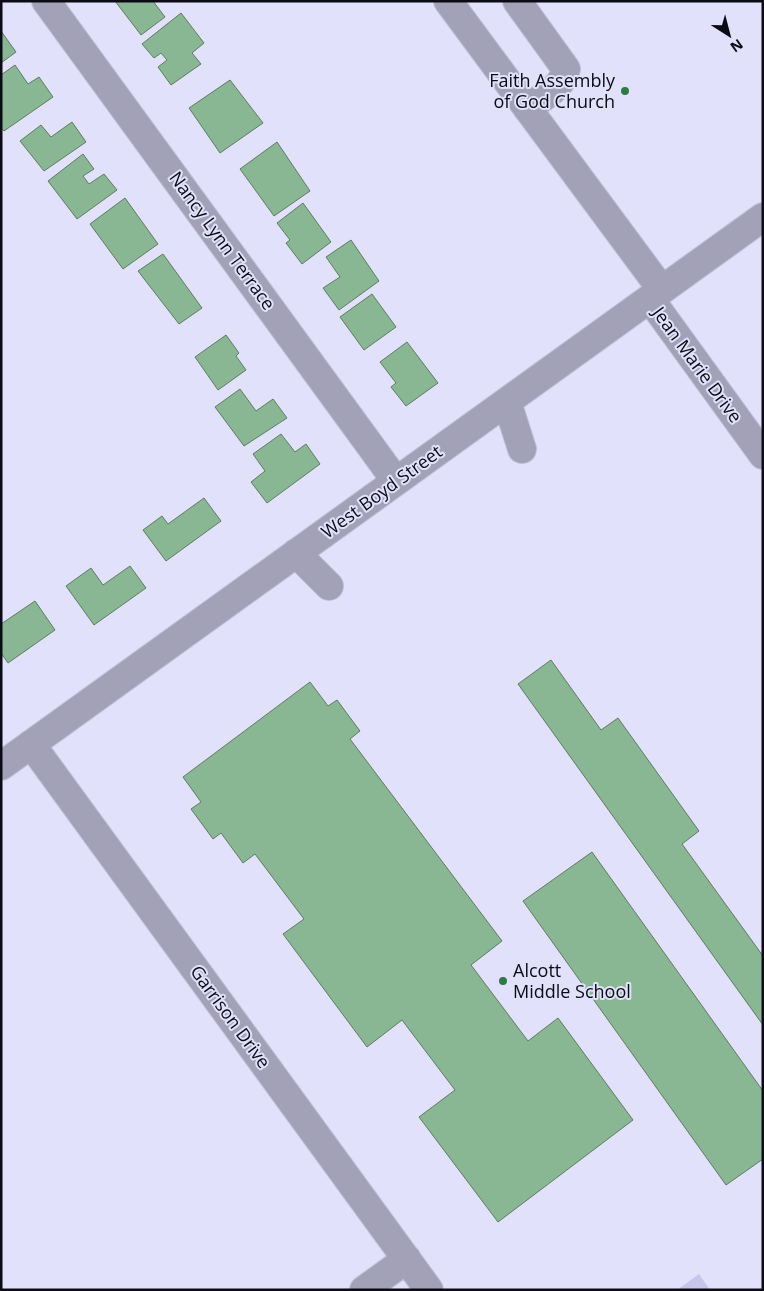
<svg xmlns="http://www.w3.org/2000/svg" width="764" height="1291" font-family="'Open Sans',sans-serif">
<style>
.green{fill:#c7c6ea}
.building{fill:#89b793;stroke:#607a65}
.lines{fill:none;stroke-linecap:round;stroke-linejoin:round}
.minor-casing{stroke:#bfbfd6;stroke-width:30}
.minor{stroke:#a2a1b7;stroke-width:28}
.poi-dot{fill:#2f7947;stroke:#e1e1fb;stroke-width:2}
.labels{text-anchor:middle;stroke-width:4;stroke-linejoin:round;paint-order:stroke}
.poi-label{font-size:18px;fill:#0b0a15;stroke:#e1e1fb;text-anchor:end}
.street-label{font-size:18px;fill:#0b0a15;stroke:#e1e1fb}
</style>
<rect width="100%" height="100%" fill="#e1e1fb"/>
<!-- green -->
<path class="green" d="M699,1274L710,1290H677Z"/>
<!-- building -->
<path class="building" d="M115,1H153L165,17L141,35Z
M181,13L204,43L192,53L201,64L171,85L158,67L167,60L161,53L154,58L142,44Z
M1,31L16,52L1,63Z
M15,65L28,84L39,77L53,97L4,131L1,128V75Z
M230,80L263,123L220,153L189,108Z
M72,122L86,142L44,171L20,141L41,125L51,137Z
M277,142L310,191L274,216L240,169Z
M83,154L94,169L83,176L89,184L104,174L117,190L77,219L48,181Z
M125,198L158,244L123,269L90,224Z
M303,203L331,242L302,264L286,243L290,240L277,223Z
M351,240L379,281L339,310L323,288L340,277L326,257Z
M163,254L202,308L179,324L138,271Z
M372,294L396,327L364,350L340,317Z
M226,335L239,353L236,356L246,370L218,390L195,357Z
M407,342L438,383L406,406L391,387L396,383L380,362Z
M240,389L256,411L273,399L287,418L244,446L215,407Z
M281,434L295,452L306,444L320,464L267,503L251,482L265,471L253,454Z
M204,498L221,521L166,561L143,530L162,516L168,524Z
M130,566L146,588L94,625L66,586L91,568L103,585Z
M35,601L55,630L8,663L1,653V624Z
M551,660L601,730L618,718L699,831L682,844L763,956V1025L518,684Z
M310,682L328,706L337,700L360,731L350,739L502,941L471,965L528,1041L558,1018L633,1120L498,1222L419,1117L455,1090L402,1020L367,1047L283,934L304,919L255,854L243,863L221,833L213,839L191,809L201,802L183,777Z
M592,852L763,1091V1159L726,1185L523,901Z"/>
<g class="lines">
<defs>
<path id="minor" d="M46,1L396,481
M448,1L662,290
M517,1L566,69C563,88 541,98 527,108
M650,299L763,455
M507,402L522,449
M296,553L329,586
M31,744L429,1290
M1,766L763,217
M364,1290L407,1259"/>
</defs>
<!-- minor casing -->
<use href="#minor" class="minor-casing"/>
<!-- minor -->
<use href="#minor" class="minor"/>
</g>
<!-- markers -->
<g class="poi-dot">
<circle cx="625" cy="91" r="5"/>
<circle cx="503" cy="981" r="5"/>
</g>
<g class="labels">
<!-- poi labels -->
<g class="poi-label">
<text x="615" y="87">Faith Assembly<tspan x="615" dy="21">of God Church</tspan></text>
<text x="513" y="977" text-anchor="start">Alcott<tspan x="513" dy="21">Middle School</tspan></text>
</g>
<!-- street labels -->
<g class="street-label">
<text transform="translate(222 241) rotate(54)" y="6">Nancy Lynn Terrace</text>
<text transform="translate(697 365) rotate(54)" y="6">Jean Marie Drive</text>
<text transform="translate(382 492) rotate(-36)" y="6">West Boyd Street</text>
<text transform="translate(230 1017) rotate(54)" y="6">Garrison Drive</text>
</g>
</g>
<!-- border -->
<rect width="764" height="1291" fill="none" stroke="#0b0a15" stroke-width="5"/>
<!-- north arrow -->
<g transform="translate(729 35) rotate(144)" stroke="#e1e1fb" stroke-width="4" paint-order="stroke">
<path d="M0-4L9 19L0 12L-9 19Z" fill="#0b0a15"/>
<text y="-8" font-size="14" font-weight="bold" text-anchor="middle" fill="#0b0a15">N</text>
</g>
</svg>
